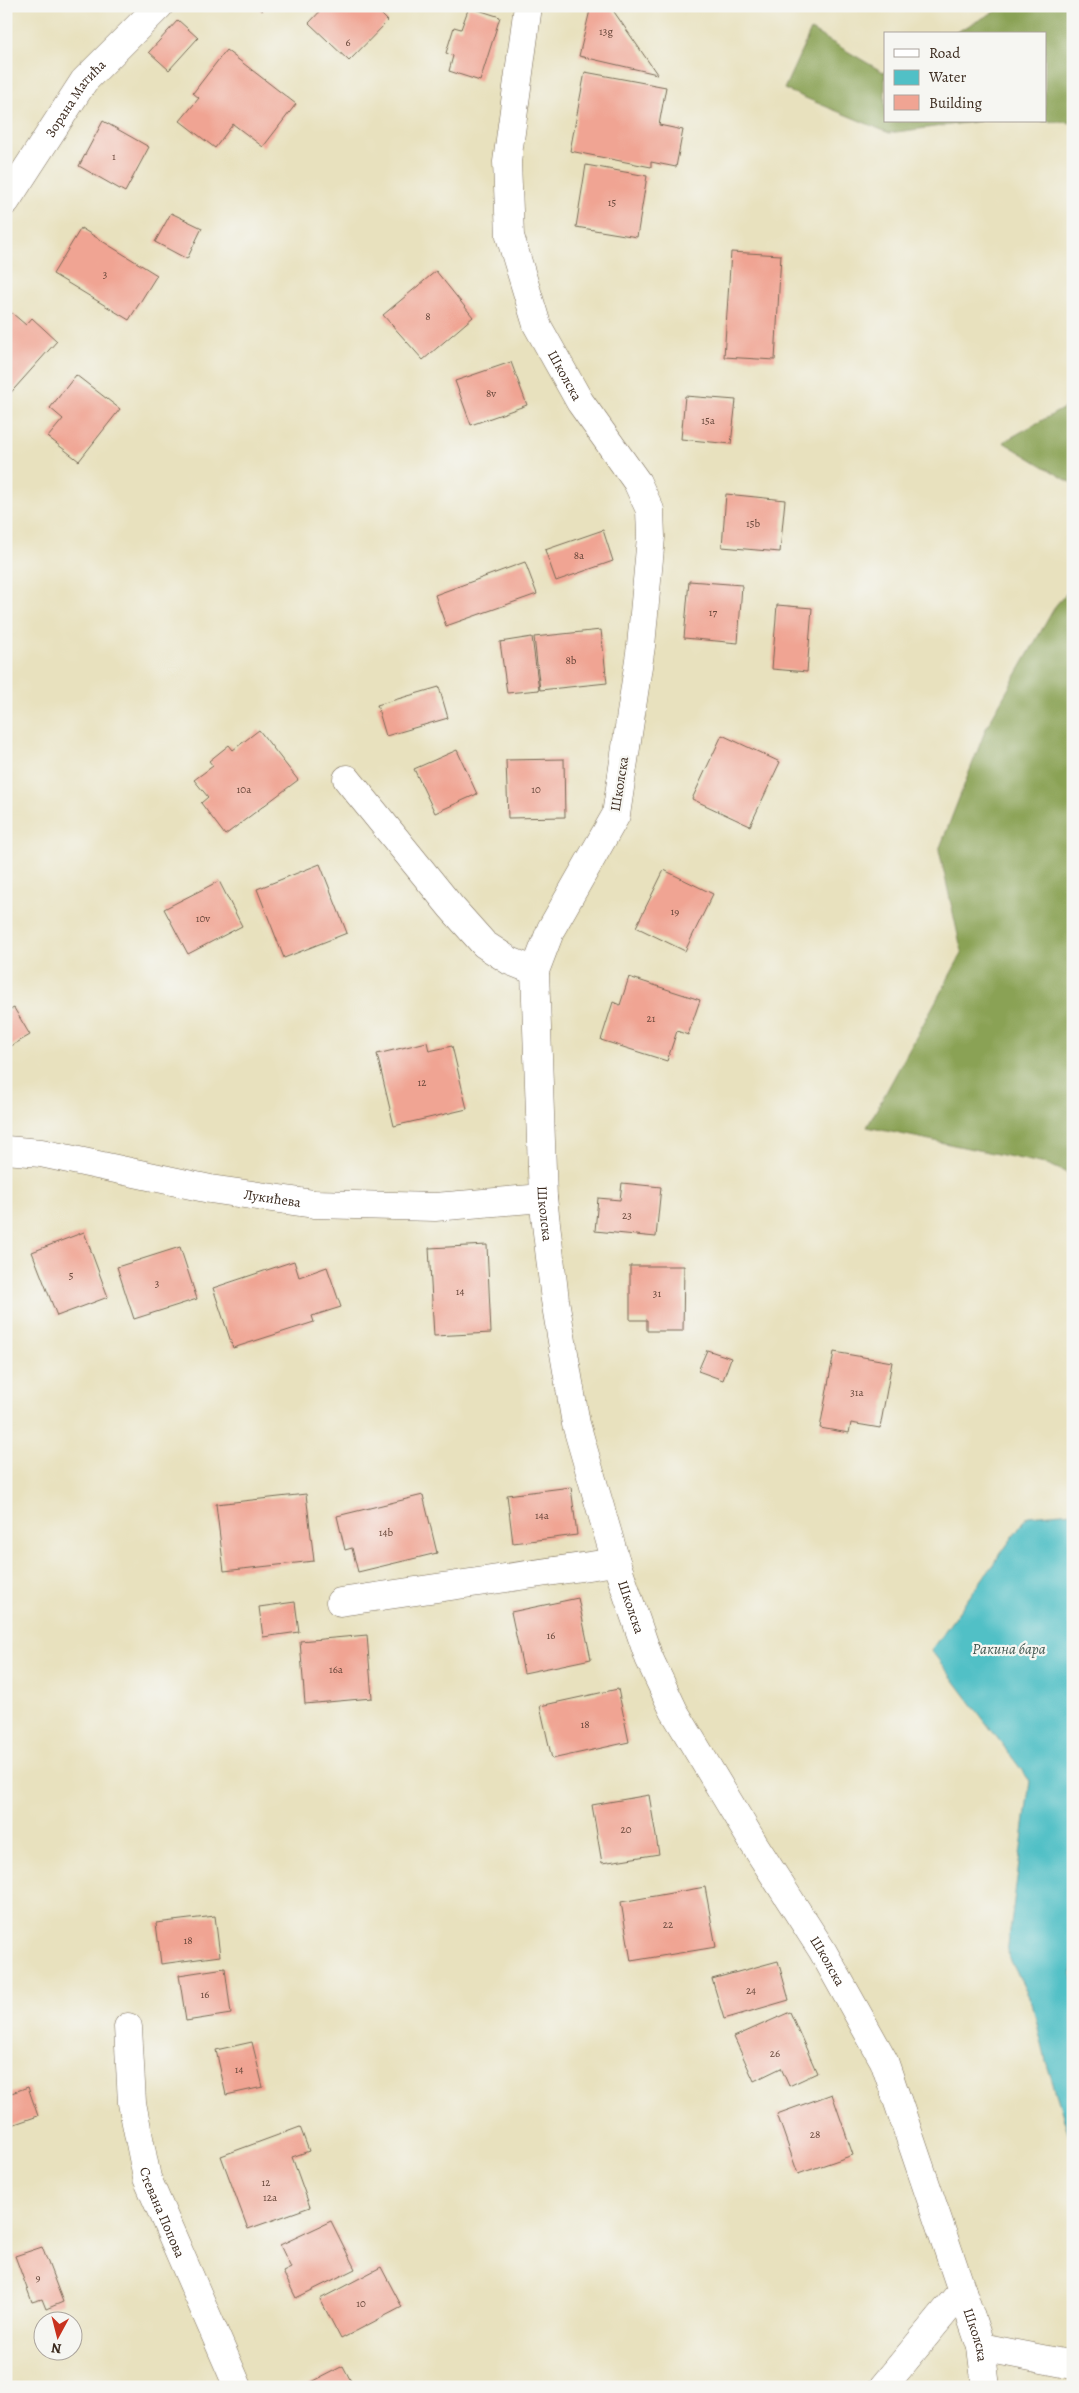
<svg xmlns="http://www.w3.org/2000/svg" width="1079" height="2393" font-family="Alegreya,serif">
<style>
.forest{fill:#8aa254;stroke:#626639}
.water{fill:#51c0c6;stroke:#467572}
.building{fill:#f0a493}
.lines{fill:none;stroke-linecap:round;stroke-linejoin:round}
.minor-casing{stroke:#786a56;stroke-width:29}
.minor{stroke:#fff;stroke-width:28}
.labels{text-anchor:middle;stroke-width:4.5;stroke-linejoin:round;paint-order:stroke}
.number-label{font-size:11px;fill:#68483b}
.street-label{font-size:14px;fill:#3b2a1e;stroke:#f6f6f2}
.water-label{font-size:15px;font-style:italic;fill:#425750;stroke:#f6f6f2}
</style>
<rect width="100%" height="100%" fill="#f6f6f2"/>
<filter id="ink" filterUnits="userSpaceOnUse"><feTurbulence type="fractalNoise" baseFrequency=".02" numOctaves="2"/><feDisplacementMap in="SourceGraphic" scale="10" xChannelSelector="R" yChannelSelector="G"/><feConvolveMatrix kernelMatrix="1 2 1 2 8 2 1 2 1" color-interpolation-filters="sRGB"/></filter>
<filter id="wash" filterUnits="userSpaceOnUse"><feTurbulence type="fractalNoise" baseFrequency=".0096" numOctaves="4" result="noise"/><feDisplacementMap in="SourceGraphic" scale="20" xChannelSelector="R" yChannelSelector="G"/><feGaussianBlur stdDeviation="1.12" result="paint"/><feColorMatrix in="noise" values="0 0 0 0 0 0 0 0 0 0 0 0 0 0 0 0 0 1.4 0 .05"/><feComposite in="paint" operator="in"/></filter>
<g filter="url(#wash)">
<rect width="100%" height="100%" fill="#e8e1be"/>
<!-- forest -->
<path class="forest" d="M1005,6H1073V123L1042,121H1045V34H953Z
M811,30L883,72L885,71V121H980L889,133L784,89Z
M1073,403V484L1003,442Z
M1073,586V1176L1050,1165L867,1127L962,953L939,850L987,726L1056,605Z"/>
<!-- water -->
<path class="water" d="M1073,1512V2148L1046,2061L1032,2003L1007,1953L1030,1781L931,1650L1028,1516Z"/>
<g id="blocks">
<!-- building -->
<path class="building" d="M256,6H267L262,11Z
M325,6H373L388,21L349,61L309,23Z
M591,6H610L657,74L579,56Z
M469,7L500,17L480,81L449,71L453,56L446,53L454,27L461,29Z
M178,20L198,38L169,70L149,52Z
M226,50L296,104L263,147L233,124L215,148L180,121L199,98L193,93Z
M585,72L666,87L659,125L683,130L676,167L651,162V167L570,151Z
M103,121L149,147L125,192L79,166Z
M586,165L647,176L637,237L576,227Z
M171,213L202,228L187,259L155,242Z
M81,228L157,275L129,320L53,274Z
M731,252L781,255L775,360L724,357Z
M436,271L473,317L423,360L383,315Z
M6,308L26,325L32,318L57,341L6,398Z
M511,362L527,405L471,425L455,381Z
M76,375L120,409L79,461L48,437L63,419L50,408Z
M685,396L736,400L731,444L681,439Z
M726,494L785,500L780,552L722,547Z
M603,530L613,561L556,581L545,550Z
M525,562L537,594L446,626L435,595Z
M689,581L742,585L738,643L684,638Z
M777,605L812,608L807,672L772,669Z
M601,630L607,683L540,690L534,637Z
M532,637L539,690L507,693L500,642Z
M439,687L448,718L386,736L377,705Z
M259,730L298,780L225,835L201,803L208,797L194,780L213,766L209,761L229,745L233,750Z
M722,735L780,762L750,826L692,799Z
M457,750L477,794L435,813L414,769Z
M564,759L565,817L508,818L506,760Z
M320,864L347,933L284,958L257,889Z
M664,870L713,894L685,951L636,927Z
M219,881L242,926L188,954L164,909Z
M629,977L700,1000L688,1035L677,1031L667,1061L601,1040L613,1002L620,1005Z
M14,1008L30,1035L6,1049V1012Z
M427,1042L429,1051L452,1046L467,1109L394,1126L377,1054Z
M622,1183L661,1187L656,1237L595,1231L598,1198L620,1200Z
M84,1232L108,1297L57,1316L32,1252Z
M487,1245L491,1333L434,1336L429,1248Z
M180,1247L197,1299L134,1319L117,1267Z
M294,1261L299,1277L327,1267L341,1307L312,1316L314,1322L233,1348L213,1288Z
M630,1266H684L683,1331H647V1320H630Z
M707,1350L731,1358L723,1380L698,1371Z
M834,1352L892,1362L880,1428L851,1423L849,1433L820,1428Z
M571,1487L577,1535L513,1543L507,1495Z
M306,1494L314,1561L224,1571L216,1504Z
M423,1495L437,1553L358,1572L352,1548L345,1550L337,1516Z
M578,1598L591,1659L524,1673L511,1612Z
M295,1602L299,1632L263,1637L259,1607Z
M367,1635L372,1698L305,1704L300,1641Z
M618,1689L629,1742L552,1759L540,1706Z
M649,1795L659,1854L602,1863L592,1805Z
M705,1887L716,1947L631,1961L621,1902Z
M215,1916L220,1956L161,1964L156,1923Z
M778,1961L789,2000L724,2019L712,1979Z
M225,1968L231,2014L186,2021L179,1975Z
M790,2012L817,2073L789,2086L781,2068L754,2081L734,2037Z
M252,2042L263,2087L226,2095L216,2050Z
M28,2087L38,2116L6,2127V2095Z
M832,2094L853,2155L798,2174L777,2114Z
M300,2127L309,2151L292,2157L310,2207L248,2229L221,2156Z
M331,2221L355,2269L296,2298L283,2272L291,2268L280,2245Z
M42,2247L63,2302L46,2309L42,2299L32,2302L15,2256Z
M381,2267L402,2307L341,2339L320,2299Z
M343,2366L354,2387H302Z"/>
</g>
</g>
<g filter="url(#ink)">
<use href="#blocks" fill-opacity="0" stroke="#786a56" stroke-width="1"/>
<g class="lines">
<defs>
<g id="minor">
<path id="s1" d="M528,6L507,162L510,236L537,325L580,402L637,482L650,510L651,537L641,646L616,815L551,929L535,971L543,1198L555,1300L576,1424L616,1562L649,1658L674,1711L754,1844L822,1950L884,2061L981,2347L986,2387"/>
<path id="s2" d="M6,201L84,81L159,6"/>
<path d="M347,779L451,907L484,944L510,961L535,971"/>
<path id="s3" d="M6,1150L41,1153L210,1189L314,1204L435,1207L543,1198"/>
<path d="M340,1602L616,1562"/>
<path id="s4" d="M128,2027L132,2103L147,2178L238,2387"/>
<path d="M981,2347L1073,2365"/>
<path d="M883,2387L962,2291"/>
</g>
</defs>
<!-- minor casing -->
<use href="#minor" class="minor-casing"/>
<!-- minor -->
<use href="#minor" class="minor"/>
</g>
</g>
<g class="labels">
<!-- number labels -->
<g class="number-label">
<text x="606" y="35">13g</text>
<text x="348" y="46">6</text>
<text x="114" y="160">1</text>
<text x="612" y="206">15</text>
<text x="105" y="278">3</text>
<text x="428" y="320">8</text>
<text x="491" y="397">8v</text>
<text x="708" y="424">15a</text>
<text x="753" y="527">15b</text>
<text x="579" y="559">8a</text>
<text x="713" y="616">17</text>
<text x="571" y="664">8b</text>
<text x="244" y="793">10a</text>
<text x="536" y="793">10</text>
<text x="675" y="915">19</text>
<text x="203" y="922">10v</text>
<text x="651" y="1022">21</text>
<text x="422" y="1086">12</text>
<text x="627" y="1219">23</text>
<text x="71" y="1279">5</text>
<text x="157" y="1287">3</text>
<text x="460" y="1295">14</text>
<text x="657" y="1297">31</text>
<text x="857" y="1396">31a</text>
<text x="542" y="1519">14a</text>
<text x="386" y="1536">14b</text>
<text x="551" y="1639">16</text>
<text x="336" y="1673">16a</text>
<text x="585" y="1728">18</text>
<text x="626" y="1833">20</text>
<text x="668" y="1928">22</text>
<text x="188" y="1944">18</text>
<text x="751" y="1994">24</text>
<text x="205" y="1998">16</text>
<text x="775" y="2057">26</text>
<text x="239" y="2073">14</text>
<text x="815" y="2138">28</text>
<text x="266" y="2186">12</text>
<text x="270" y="2201">12a</text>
<text x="38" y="2281">9</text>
<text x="361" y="2307">10</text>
</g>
<!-- street labels -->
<g class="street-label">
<text dy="5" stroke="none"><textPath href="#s2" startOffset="124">Зорана Матића</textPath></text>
<text dy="5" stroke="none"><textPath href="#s1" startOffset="382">Школска</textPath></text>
<text transform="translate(619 784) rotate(-81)" y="5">Школска</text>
<text dy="5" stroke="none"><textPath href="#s3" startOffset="271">Лукићева</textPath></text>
<text dy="5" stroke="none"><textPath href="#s1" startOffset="1268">Школска</textPath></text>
<text dy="5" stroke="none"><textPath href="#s1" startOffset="1672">Школска</textPath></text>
<text dy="5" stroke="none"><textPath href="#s1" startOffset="2078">Школска</textPath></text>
<text dy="5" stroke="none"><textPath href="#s4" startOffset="190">Стевана Попова</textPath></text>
<text dy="5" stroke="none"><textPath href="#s1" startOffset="2482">Школска</textPath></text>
</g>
<!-- water labels -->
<g class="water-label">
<text x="1009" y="1654">Ракина бара</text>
</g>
</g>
<!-- margin -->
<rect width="1079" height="2393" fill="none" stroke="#f6f6f2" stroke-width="25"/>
<!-- legend -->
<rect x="884" y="32" width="162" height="90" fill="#f6f6f2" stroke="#aba49d"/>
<rect x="894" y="49" width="25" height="8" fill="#ffffff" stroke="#aba49d"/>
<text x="929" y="58" font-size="15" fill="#3b2a1e">Road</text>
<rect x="894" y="70" width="25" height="15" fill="#51c0c6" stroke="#aba49d"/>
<text x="929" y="82" font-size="15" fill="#3b2a1e">Water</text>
<rect x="894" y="95" width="25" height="15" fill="#f0a493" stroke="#aba49d"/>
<text x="929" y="108" font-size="15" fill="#3b2a1e">Building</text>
<!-- north arrow -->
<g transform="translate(58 2336) rotate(187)"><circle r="24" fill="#f6f6f2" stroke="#aba49d"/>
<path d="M0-4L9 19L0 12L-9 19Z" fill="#c8321e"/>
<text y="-8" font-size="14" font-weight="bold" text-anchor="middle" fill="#3b2a1e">N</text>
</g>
</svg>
